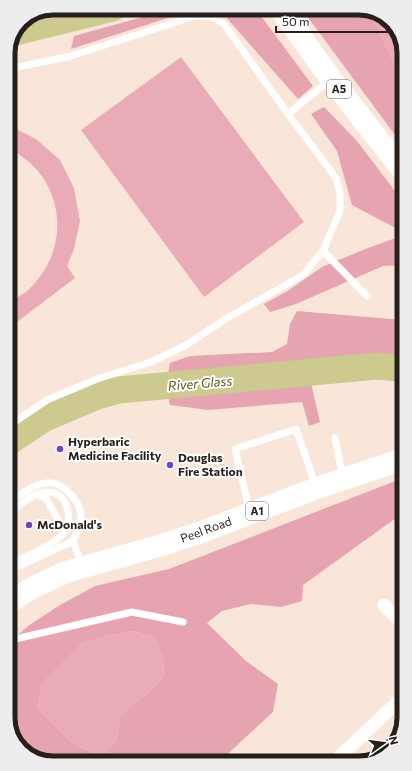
<svg xmlns="http://www.w3.org/2000/svg" width="412" height="771" font-family="Commissioner,sans-serif">
<style>
.green{fill:#e9acb7}
.forest{fill:#e5a4b0;fill-rule:evenodd}
.lines{fill:none;stroke-linecap:round;stroke-linejoin:round}
.river{stroke:#cdca8f;stroke-width:27}
.lane{stroke:#fff;stroke-width:7}
.street{stroke:#fff;stroke-width:13}
.highway{stroke:#fff;stroke-width:22}
.poi-dot{fill:#6a48c0;stroke:#fff;stroke-width:1.5}
.labels{text-anchor:middle;stroke-width:4;stroke-linejoin:round;paint-order:stroke}
.shield{fill:#fff;stroke:#67625f;stroke-width:1}
.shield-label{font-size:11px;font-weight:bold;fill:#261f1a}
.poi-label{font-size:12px;font-weight:bold;fill:#261f1a;stroke:#fff;text-anchor:start}
.street-label{font-size:12px;fill:#261f1a;stroke:#fff}
.water-label{font-size:13px;font-style:italic;fill:#5a5612;stroke:#fff}
.rim{fill:none;stroke:#261f1a;stroke-width:5}
</style>
<rect width="100%" height="100%" fill="#fae6d9"/>
<!-- green -->
<path class="green" d="M369,11L386,17L400,36L401,71L394,63Z
M181,57L304,222L204,297L81,130Z
M8,125L36,139L60,160L74,188L80,221L74,249L67,266L75,278L9,328V303C17,297 28,292 34,284C73,241 62,174 9,149Z
M133,631L155,638L163,660L164,676L145,695L120,716L116,741L101,757L72,742L38,708L41,685L83,643L108,636Z"/>
<!-- forest -->
<path class="forest" d="M175,8H199L71,49L74,36Z
M218,8H255L313,86L298,99Z
M301,8H362L369,11L394,63L401,71V143Z
M324,107L357,141L401,199V231L352,205L337,151L311,114Z
M401,236L402,265L383,266L296,304L270,312L264,304L289,290L322,267L368,248Z
M297,311L402,320V362L373,359L168,373L170,363L190,356L272,352L287,344L290,324Z
M311,383L320,422L309,426L302,402L208,410L170,405L168,395Z
M403,478V513L303,585L302,601L281,607L251,604L222,611L207,623L246,661L278,684L273,712L220,761L58,763L43,753L36,757L26,754L12,735L11,641L28,626L60,605L95,586L169,569ZM133,631L155,638L163,660L164,676L145,695L120,716L116,741L101,757L72,742L38,708L41,685L83,643L108,636Z"/>
<g class="lines">
<!-- river -->
<path class="river" d="M16,32L113,8
M10,441L45,418L97,396L119,390L377,366L402,368"/>
<!-- lane -->
<path class="lane" d="M8,69L71,56L195,16H210L224,24L288,114L336,178L340,193V211L323,251L303,275L224,320L186,345L151,362L97,379L47,400L10,425
M288,114L330,80
M323,251L367,296
M335,438L343,478
M37,494L46,498L55,514L65,530
M10,501C21,495 33,484 46,483C64,481 83,503 81,521C80,528 76,535 73,541L11,570
M10,511C21,505 33,493 45,492C68,490 75,520 62,535C56,543 21,559 11,564
M250,512L235,449L296,429L316,486
M73,541L82,565
M11,640L132,612L183,622"/>
<!-- street -->
<path class="street" d="M384,605L403,624
M336,760L404,696"/>
<!-- highway -->
<path class="highway" d="M280,8L331,79L401,168
M11,601L32,588L66,572L162,545L199,533L317,488L403,459"/>
</g>
<!-- markers -->
<g class="poi-dot">
<circle cx="60" cy="449" r="4"/>
<circle cx="170" cy="465" r="4"/>
<circle cx="29" cy="525" r="4"/>
</g>
<g class="labels">
<!-- shield labels -->
<g class="shield">
<rect x="327" y="80" width="24" height="18" rx="3"/>
<rect x="246" y="502" width="22" height="18" rx="3"/>
</g>
<g class="shield-label">
<text x="339" y="93">A5</text>
<text x="257" y="515">A1</text>
</g>
<!-- poi labels -->
<g class="poi-label">
<text x="68" y="446">Hyperbaric<tspan x="68" dy="14">Medicine Facility</tspan></text>
<text x="178" y="462">Douglas<tspan x="178" dy="14">Fire Station</tspan></text>
<text x="37" y="529">McDonald's</text>
</g>
<!-- street labels -->
<g class="street-label">
<text transform="translate(206 530) rotate(-20)" y="4">Peel Road</text>
</g>
<!-- water labels -->
<g class="water-label">
<text transform="translate(200 383) rotate(-5)" y="5">River Glass</text>
</g>
</g>
<!-- crop -->
<path d="M0 0H412V771H0ZM53 15H359A38 38 0 0 1 397 53V718A38 38 0 0 1 359 756H53A38 38 0 0 1 15 718V53A38 38 0 0 1 53 15Z" fill="#eeeded" fill-rule="evenodd"/>
<path class="rim" d="M53 15H359A38 38 0 0 1 397 53V718A38 38 0 0 1 359 756H53A38 38 0 0 1 15 718V53A38 38 0 0 1 53 15Z"/>
<!-- north arrow -->
<g transform="translate(384 743) rotate(76)" stroke="#ffffff" stroke-width="3" paint-order="stroke">
<path d="M0-3L7 15L0 10L-7 15Z" fill="#261f1a"/>
<text y="-6" font-size="11" font-weight="bold" text-anchor="middle" fill="#261f1a">N</text>
</g>
<!-- scale -->
<path d="M276 26v6h113v-6" fill="none" stroke="#261f1a" stroke-width="2"/>
<text x="282" y="26" font-size="12" fill="#261f1a" stroke="#ffffff" stroke-width="3" paint-order="stroke">50 m</text>
</svg>
